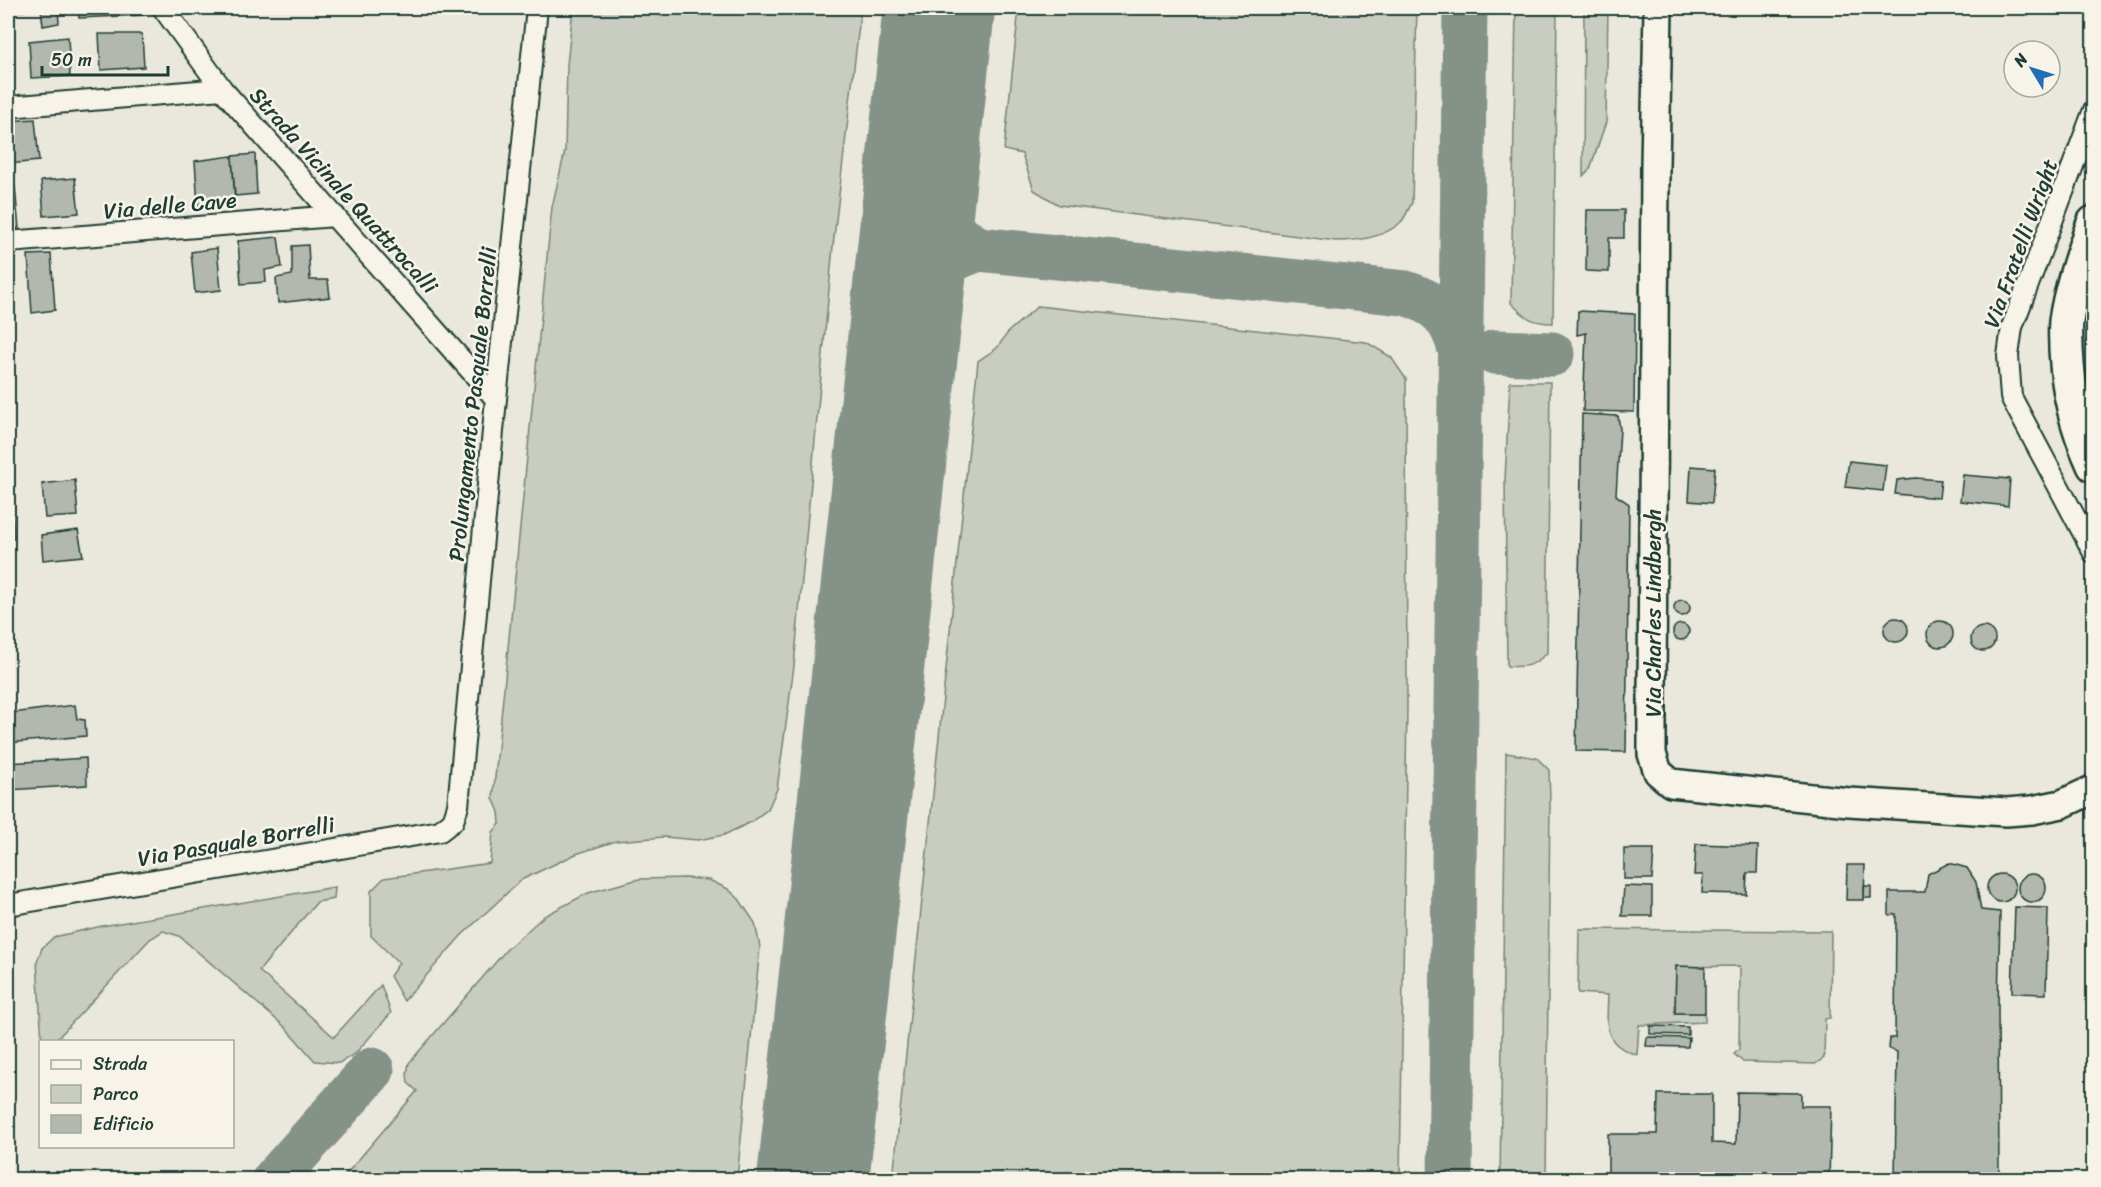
<svg xmlns="http://www.w3.org/2000/svg" width="2101" height="1187" font-family="Sriracha,sans-serif">
<style>
.green{fill:#c8ccc1;stroke:#74847a;stroke-width:1.5}
.lines{fill:none;stroke-linecap:round;stroke-linejoin:round}
.taxiway{stroke:#849288;stroke-width:45}
.runway{stroke:#849288;stroke-width:112}
.building{fill:#b2b8ae;stroke:#1f3d34;stroke-width:1.5}
.street-casing{stroke:#1f3d34;stroke-width:24}
.secondary-casing{stroke:#1f3d34;stroke-width:32}
.highway-casing{stroke:#1f3d34;stroke-width:38}
.street{stroke:#f7f3e8;stroke-width:20}
.secondary{stroke:#f7f3e8;stroke-width:27}
.highway{stroke:#f7f3e8;stroke-width:33}
.labels{text-anchor:middle;stroke-width:5;stroke-linejoin:round;paint-order:stroke}
.street-label{font-size:22px;fill:#1f3d34;stroke:#f7f3e8}
</style>
<rect width="100%" height="100%" fill="#eae8dd"/>
<filter id="ink" filterUnits="userSpaceOnUse"><feTurbulence type="fractalNoise" baseFrequency=".0167" numOctaves="2"/><feDisplacementMap in="SourceGraphic" scale="12" xChannelSelector="R" yChannelSelector="G"/><feConvolveMatrix kernelMatrix="1 2 1 2 8 2 1 2 1" color-interpolation-filters="sRGB"/></filter>
<g filter="url(#ink)">
<!-- green -->
<path class="green" d="M573,8H861L833,246L794,666L777,789L768,809L751,822L724,835L698,840L664,837L616,841L576,854L521,880L461,936L404,1001L390,976L399,963L371,936V891L384,878L490,863L493,832L500,824L499,812L493,798L552,207L565,151L567,65Z
M1019,8H1417L1412,203C1408,209 1405,219 1400,223C1383,238 1357,241 1336,241L1059,205L1034,190L1022,154L1004,150Z
M1516,8H1557L1553,323C1532,323 1526,318 1511,303Z
M1584,8H1608L1606,122L1590,169L1583,176Z
M1038,306L1366,342L1391,357L1406,379L1407,707L1400,1179H893L978,361L997,348L1009,331Z
M1510,382H1550L1547,653C1533,666 1527,668 1507,666L1505,479Z
M1506,753L1537,758L1549,770L1550,800L1546,1179H1500Z
M686,878L709,880L728,889L739,899L755,923L760,947L737,1179H342L417,1091L408,1083L407,1073L409,1063L507,949L544,916L588,893L639,879Z
M335,887L334,899L317,902L259,971L334,1037L381,985L391,1013L355,1054L339,1063L315,1061L285,1027L179,936L163,931L150,939L55,1041H42L37,962L42,948L54,937L102,926Z
M1579,929L1831,931L1830,1018L1825,1019L1824,1058L1815,1064L1743,1062L1734,1054L1739,1050L1740,966L1676,967L1675,1013H1705V1022L1639,1025L1637,1055C1602,1044 1607,1026 1608,995L1578,993Z"/>
<g class="lines">
<!-- taxiway -->
<path class="taxiway" d="M922,165C936,213 931,223 979,249L1405,293C1440,304 1452,318 1461,353
M905,325C923,280 930,265 979,249
M1495,352L1552,354
M274,1180L372,1070
M1450,1180L1465,8"/>
<!-- runway -->
<path class="runway" d="M813,1180L939,8"/>
</g>
<!-- building -->
<path class="building" d="M8,8H13L14,21L8,22Z
M19,8H41V9L20,11Z
M41,8H58L59,23L43,26Z
M78,8H139L144,15L79,18Z
M99,34H142L144,67L101,70Z
M68,37L70,76L31,78L29,41Z
M35,119L39,161L8,164V121Z
M255,154L257,194L235,196L232,156Z
M232,156L235,203L198,206L195,161Z
M75,178L79,213L44,216L41,181Z
M15,187L19,228L8,229V188Z
M1587,210H1624V238H1609V272L1586,271Z
M278,237L282,267L265,270L266,282L241,284L238,241Z
M308,245L310,280H328L330,297L278,303L276,278L292,275V246Z
M217,248L221,290L195,293L191,252Z
M51,254L55,310L32,313L28,255Z
M1578,311L1635,314L1634,412L1583,411L1586,333L1577,335Z
M1582,414L1618,416L1620,429L1616,495L1629,504L1626,752L1576,751Z
M1849,461L1886,465L1883,491L1845,487Z
M1691,466L1715,468L1712,503L1689,501Z
M1963,475L2010,479L2008,506L1960,501Z
M1915,478L1941,480L1939,498L1895,494L1897,480Z
M75,480L78,516L45,518L42,484Z
M12,499L14,539H8V500Z
M78,530L83,556L43,560L41,535Z
M1674 608a8 8 0 1 1 16 0a8 8 0 1 1-16 0Z
M1884 630a12 12 0 1 1 24 0a12 12 0 1 1-24 0Z
M1927 634a13 13 0 1 1 26 0a13 13 0 1 1-26 0Z
M1673 632a8 8 0 1 1 16 0a8 8 0 1 1-16 0Z
M1971 639a12 12 0 1 1 24 0a12 12 0 1 1-24 0Z
M75,705L77,719L85,720L86,736L8,743V726L12,725V713Z
M86,758L87,785L8,790V763Z
M1696,844L1758,846L1757,873H1747L1746,894L1702,893L1703,875H1694Z
M1624,849H1654L1652,879H1624Z
M1949,863L1967,868L1976,882L1981,910L2000,912L1998,1007L1999,1177L1970,1176V1180H1889L1895,1178L1897,1052L1889,1049L1890,1038H1895L1896,914L1889,915V892H1925L1928,874Z
M1847,865H1865L1864,900H1846Z
M2018 888a14 14 0 1 1 28 0a14 14 0 1 1-28 0Z
M1987 888a14 14 0 1 1 28 0a14 14 0 1 1-28 0Z
M1624,886L1652,887V916H1622Z
M1864,886H1871V898H1864Z
M2015,907L2048,908L2046,994L2012,993Z
M1676,966L1705,967V1013H1675Z
M1650,1026L1688,1027V1035L1650,1034Z
M1647,1037L1689,1038L1688,1047L1646,1046Z
M1737,1092L1801,1093V1106H1831L1829,1180H1608V1134H1657L1658,1094H1712V1143L1736,1144Z"/>
<g class="lines">
<defs>
<path id="street" d="M163,8L222,89L496,399
M8,107L222,89
M2094,110L2012,327L2008,356L2011,397L2094,553
M8,242L335,216
M8,905L440,831L453,821L458,806L496,399L537,8"/>
<path id="secondary" d="M1658,8L1655,166L1652,697V754L1658,772L1671,783L1849,802L2006,812L2032,810L2062,804L2094,789"/>
<path id="highway" d="M2094,223C2082,255 2071,287 2066,321C2065,330 2066,340 2066,349C2068,392 2076,425 2094,465"/>
</defs>
<!-- street casing -->
<use href="#street" class="street-casing"/>
<!-- secondary casing -->
<use href="#secondary" class="secondary-casing"/>
<!-- highway casing -->
<use href="#highway" class="highway-casing"/>
<!-- street -->
<use href="#street" class="street"/>
<!-- secondary -->
<use href="#secondary" class="secondary"/>
<!-- highway -->
<use href="#highway" class="highway"/>
</g>
</g>
<g class="labels">
<!-- street labels -->
<g class="street-label">
<text transform="translate(344 190) rotate(48)" y="8">Strada Vicinale Quattrocalli</text>
<text transform="translate(170 205) rotate(-5)" y="8">Via delle Cave</text>
<text transform="translate(2020 243) rotate(-70)" y="8">Via Fratelli Wright</text>
<text transform="translate(472 404) rotate(-84)" y="8">Prolungamento Pasquale Borrelli</text>
<text transform="translate(1653 613) rotate(-90)" y="8">Via Charles Lindbergh</text>
<text transform="translate(236 841) rotate(-10)" y="8">Via Pasquale Borrelli</text>
</g>
</g>
<!-- margin -->
<rect width="2101" height="1187" fill="none" stroke="#f7f3e8" stroke-width="30"/>
<rect x="15" y="15" width="2071" height="1157" fill="none" stroke="#1f3d34" stroke-width="2" filter="url(#ink)"/>
<!-- legend -->
<rect x="39" y="1040" width="195" height="108" fill="#f7f3e8" stroke="#a1aaa0" stroke-width="1.5"/>
<rect x="51" y="1060" width="30" height="9" fill="#f7f3e8" stroke="#a1aaa0" stroke-width="1.5"/>
<text x="93" y="1070" font-size="18" fill="#1f3d34">Strada</text>
<rect x="51" y="1085" width="30" height="18" fill="#c8ccc1" stroke="#a1aaa0" stroke-width="1.5"/>
<text x="93" y="1100" font-size="18" fill="#1f3d34">Parco</text>
<rect x="51" y="1115" width="30" height="18" fill="#b2b8ae" stroke="#a1aaa0" stroke-width="1.5"/>
<text x="93" y="1130" font-size="18" fill="#1f3d34">Edificio</text>
<!-- north arrow -->
<g transform="translate(2032 69) rotate(308)"><circle r="28" fill="#f7f3e8" stroke="#a1aaa0" stroke-width="1.5"/>
<path d="M0-4.5L10 22L0 15L-10 22Z" fill="#1f6fb2"/>
<text y="-9" font-size="16" font-weight="bold" text-anchor="middle" fill="#1f3d34">N</text>
</g>
<!-- scale -->
<path d="M42 66v9h126v-9" fill="none" stroke="#1f3d34" stroke-width="3"/>
<text x="51" y="66" font-size="18" fill="#1f3d34" stroke="#f7f3e8" stroke-width="4.5" paint-order="stroke">50 m</text>
</svg>
